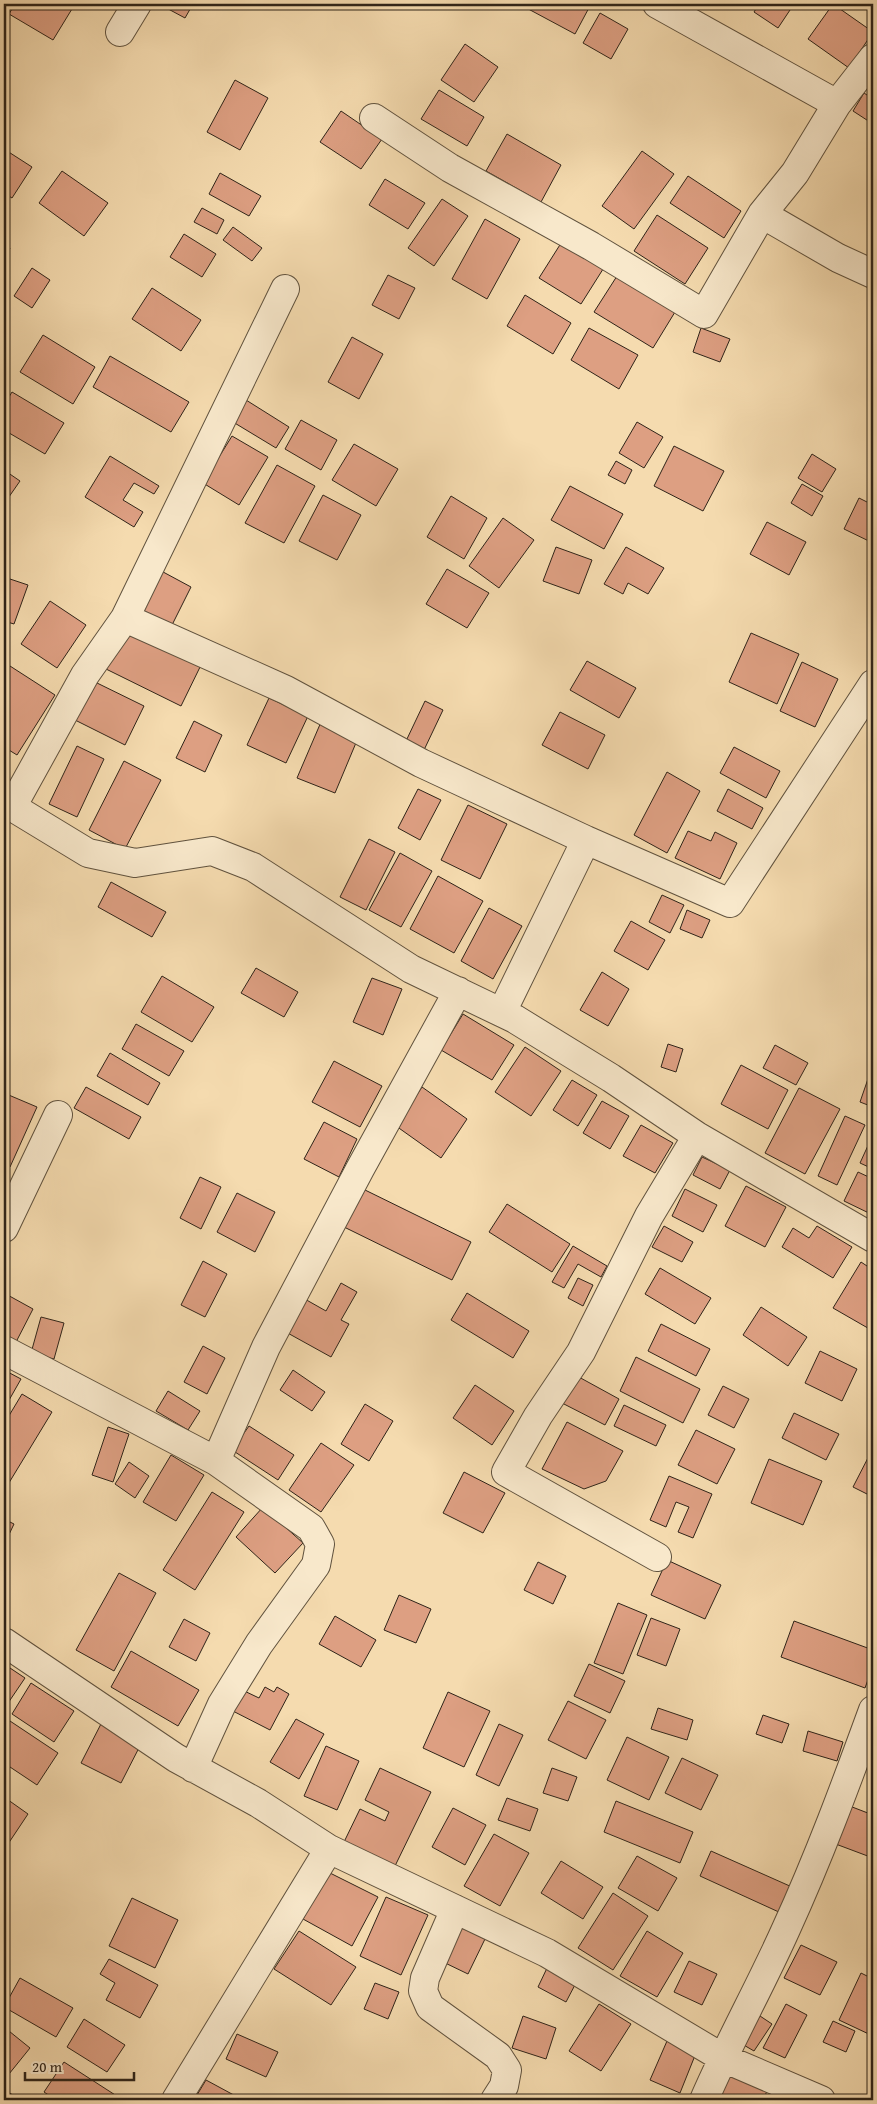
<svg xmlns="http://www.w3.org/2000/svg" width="877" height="2104" font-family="'Gentium Book Plus',serif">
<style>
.building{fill:#dd9f82;stroke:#2f2419}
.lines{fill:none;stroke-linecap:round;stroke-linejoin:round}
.minor-casing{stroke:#60523e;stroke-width:30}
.minor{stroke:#f8e8cb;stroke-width:28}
</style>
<rect width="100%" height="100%" fill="#f5dbaf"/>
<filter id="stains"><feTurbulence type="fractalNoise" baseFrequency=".004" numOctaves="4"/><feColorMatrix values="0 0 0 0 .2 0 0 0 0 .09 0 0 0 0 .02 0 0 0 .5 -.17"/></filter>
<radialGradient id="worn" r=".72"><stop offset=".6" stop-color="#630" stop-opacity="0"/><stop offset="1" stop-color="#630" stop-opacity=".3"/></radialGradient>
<!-- building -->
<path class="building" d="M15,4H75L53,40L9,14Z
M159,4H193L185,18Z
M519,4H591L575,34Z
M759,4H794L778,28L754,12Z
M833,4L873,32L849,68L808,39Z
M600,13L628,29L611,59L583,43Z
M465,44L498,67L474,102L441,80Z
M235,80L268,98L240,150L207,132Z
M439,90L484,117L467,146L421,119Z
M864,93L873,99V124L853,111Z
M341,111L382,139L361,169L320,142Z
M507,134L561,165L541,202L486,171Z
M4,149L32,167L12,198L4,193Z
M642,151L674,174L634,229L602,206Z
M62,171L108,203L84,236L39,203Z
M220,173L261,196L249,216L209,194Z
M688,176L741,211L724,238L670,203Z
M385,179L425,203L408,229L369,205Z
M442,199L468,216L434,266L408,248Z
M202,208L224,220L217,234L194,222Z
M657,215L708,248L685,284L634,251Z
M485,219L520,239L487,299L452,279Z
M233,227L262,248L252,261L223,240Z
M184,234L216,254L202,277L170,257Z
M563,240L605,266L581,304L539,278Z
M4,245L10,248L4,260Z
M32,268L50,280L32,308L14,296Z
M388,275L415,288L399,319L372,305Z
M617,276L675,312L653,348L594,312Z
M152,288L201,320L181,351L132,319Z
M525,295L571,323L553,354L507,326Z
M589,328L638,355L619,389L571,360Z
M701,328L730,339L720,362L693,352Z
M43,335L95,367L73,404L20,372Z
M352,337L383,354L359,399L328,382Z
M110,356L189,402L171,432L93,387Z
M12,392L64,423L45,454L4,430V405Z
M246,400L289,427L276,448L233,422Z
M301,420L337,440L321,470L285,449Z
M637,422L663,437L644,468L619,453Z
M232,436L268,457L239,505L203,483Z
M354,444L398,469L376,506L332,480Z
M674,446L724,471L703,511L654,486Z
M812,454L836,469L822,492L798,478Z
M110,456L159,486L154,494L134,483L123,500L143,512L134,527L85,497Z
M616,461L632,470L625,484L608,475Z
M277,465L315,486L284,543L245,523Z
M4,470L20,481L4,504Z
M802,484L823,496L812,516L791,503Z
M570,486L623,514L604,549L551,520Z
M323,495L361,515L337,560L299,541Z
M451,496L487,518L464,559L427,537Z
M859,498L873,505V543L844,529Z
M503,518L534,540L499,588L469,566Z
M767,522L806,542L789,575L750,554Z
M556,547L592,560L579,594L543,581Z
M626,547L664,568L648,594L628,583L623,594L604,584Z
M152,566L191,587L170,629L130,608Z
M447,569L489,593L467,628L426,604Z
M4,577L28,585L14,624L4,621Z
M50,601L86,625L57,668L21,644Z
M127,626L202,663L181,706L106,669Z
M751,633L799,654L777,704L729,682Z
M587,661L636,688L619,718L570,690Z
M802,662L838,679L815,727L780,711Z
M10,666L55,695L17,755L4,747V675Z
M95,682L144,706L125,745L75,720Z
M269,698L308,716L286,763L247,745Z
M425,701L443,710L424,750L406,741Z
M560,712L605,735L588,769L542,745Z
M194,721L222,735L205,772L176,758Z
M321,722L358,738L335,793L297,778Z
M77,746L104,759L77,817L49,804Z
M734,747L780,771L766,798L720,773Z
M124,761L161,780L125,849L89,830Z
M667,772L700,791L667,853L634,835Z
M418,789L441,800L420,840L398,828Z
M728,789L763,808L752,829L717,811Z
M468,805L507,824L480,879L441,860Z
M688,831L711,841L715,832L737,843L720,879L675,858Z
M369,839L395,852L366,910L340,897Z
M400,853L432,871L401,927L369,910Z
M438,876L483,901L454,953L410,929Z
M111,882L166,912L152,937L98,907Z
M662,895L684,905L670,933L649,922Z
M489,908L522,926L493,979L461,961Z
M687,910L710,920L702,938L680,929Z
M631,921L665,940L648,970L614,951Z
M256,968L298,992L284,1017L241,993Z
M602,972L629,989L608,1026L580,1010Z
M162,976L214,1007L192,1042L141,1012Z
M372,978L402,989L383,1035L353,1022Z
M463,1014L514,1045L492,1080L441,1050Z
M136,1024L184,1051L169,1076L122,1049Z
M668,1044L683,1049L676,1072L661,1067Z
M775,1045L808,1063L796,1085L763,1068Z
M525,1047L561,1071L531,1116L495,1092Z
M110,1053L160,1083L148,1105L97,1076Z
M334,1061L382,1086L360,1127L312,1102Z
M741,1065L788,1090L768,1129L721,1104Z
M870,1073L873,1074V1107L860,1102Z
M572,1080L597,1095L578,1126L553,1110Z
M86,1087L141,1117L129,1139L74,1108Z
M422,1087L467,1119L441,1158L396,1126Z
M799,1088L840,1109L805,1174L765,1153Z
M4,1093L37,1107L10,1167L4,1164Z
M602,1101L629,1116L610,1149L583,1133Z
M845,1116L865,1125L837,1185L818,1176Z
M324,1122L357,1139L339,1177L304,1159Z
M641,1125L673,1143L655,1173L623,1156Z
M871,1139L873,1140V1169L860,1163Z
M702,1157L730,1170L720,1189L693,1175Z
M858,1172L873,1179V1215L844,1201Z
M200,1177L221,1187L201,1229L180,1218Z
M746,1186L786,1207L765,1247L725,1226Z
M363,1189L471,1242L452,1280L344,1227Z
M685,1189L717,1205L703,1232L672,1216Z
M237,1193L275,1212L255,1252L217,1232Z
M507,1204L570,1244L552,1272L489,1232Z
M664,1226L693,1242L682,1262L652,1247Z
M817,1226L852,1247L833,1278L782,1247L793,1228L809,1238Z
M573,1246L607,1266L601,1277L578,1264L564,1288L552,1282Z
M203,1261L227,1274L205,1317L181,1305Z
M861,1262L873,1270V1331L833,1308Z
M660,1268L711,1298L695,1324L645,1294Z
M578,1278L593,1285L583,1306L568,1298Z
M341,1283L357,1292L341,1320L349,1324L331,1357L284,1331L303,1298L326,1311Z
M4,1293L33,1309L15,1344L4,1338Z
M467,1293L529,1331L513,1358L451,1320Z
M761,1307L807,1337L788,1366L743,1335Z
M41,1317L64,1323L54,1359L31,1353Z
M661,1324L710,1349L696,1376L648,1351Z
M203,1346L225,1358L207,1394L184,1382Z
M820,1351L857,1369L842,1401L805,1383Z
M636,1357L700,1389L683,1423L620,1391Z
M4,1370L21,1379L4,1409Z
M293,1370L325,1392L312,1411L280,1390Z
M577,1376L619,1399L605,1425L562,1403Z
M475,1385L514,1411L492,1445L453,1418Z
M723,1386L749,1399L734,1428L708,1415Z
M168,1391L200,1411L188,1430L156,1411Z
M22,1394L52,1412L4,1491V1424Z
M365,1404L393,1421L369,1461L341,1444Z
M624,1405L666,1425L656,1446L614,1426Z
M794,1413L839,1434L826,1460L782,1438Z
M567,1422L623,1451L606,1481L584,1489L542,1469Z
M249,1426L294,1455L278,1480L232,1450Z
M108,1427L129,1434L113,1482L92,1475Z
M696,1430L735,1449L717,1484L678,1465Z
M321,1443L354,1465L321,1512L289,1490Z
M871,1452L873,1453V1497L853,1487Z
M171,1455L204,1475L176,1521L143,1502Z
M769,1459L822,1481L803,1525L751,1503Z
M129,1462L149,1476L135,1498L115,1484Z
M464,1472L505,1493L483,1533L443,1513Z
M669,1476L712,1494L693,1538L678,1532L689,1507L676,1502L666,1527L650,1520Z
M212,1492L244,1512L195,1590L163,1570Z
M263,1507L303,1543L275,1573L236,1537Z
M4,1519L14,1524L4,1545Z
M667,1560L721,1585L705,1619L651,1595Z
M538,1562L566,1576L553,1604L524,1590Z
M119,1573L156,1593L114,1671L76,1650Z
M399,1595L431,1609L416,1643L384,1630Z
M618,1603L647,1615L623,1674L594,1663Z
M335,1616L376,1640L361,1667L319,1644Z
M651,1618L680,1629L666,1666L637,1655Z
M184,1619L210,1633L196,1661L169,1647Z
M794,1621L873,1650V1666L865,1688L781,1657Z
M131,1651L199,1690L178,1726L111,1687Z
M4,1664L25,1678L4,1709Z
M589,1664L625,1681L610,1713L574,1696Z
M31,1683L74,1711L54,1742L12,1714Z
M265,1687L274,1692L277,1687L289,1694L270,1730L227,1708L238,1688L259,1698Z
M448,1692L490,1711L464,1767L423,1748Z
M568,1701L606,1720L586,1759L548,1740Z
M658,1708L693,1720L687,1740L651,1729Z
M763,1715L789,1724L782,1743L756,1734Z
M7,1719L58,1753L37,1785L4,1763V1724Z
M296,1719L324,1734L299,1779L270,1762Z
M103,1720L143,1740L121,1783L81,1763Z
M499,1724L523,1735L499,1786L476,1775Z
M808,1731L843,1742L837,1761L803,1751Z
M627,1737L669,1757L649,1800L607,1780Z
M326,1746L359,1761L337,1810L304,1796Z
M682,1758L718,1775L701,1810L665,1793Z
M380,1768L431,1792L395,1866L344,1842L360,1809L385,1821L389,1812L365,1800Z
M552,1768L577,1777L568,1801L543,1793Z
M4,1797L28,1814L4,1850Z
M507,1798L538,1809L530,1831L498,1820Z
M616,1801L693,1832L680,1863L604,1832Z
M847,1805L873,1815V1858L833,1843Z
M453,1808L486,1825L465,1865L432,1847Z
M494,1834L529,1853L500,1906L464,1886Z
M711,1851L792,1887L781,1913L700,1876Z
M637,1856L677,1878L658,1911L618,1888Z
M561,1861L603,1887L583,1919L541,1893Z
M328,1872L378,1897L352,1946L303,1919Z
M613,1893L648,1916L613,1970L578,1948Z
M386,1897L428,1915L401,1975L360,1956Z
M132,1898L178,1920L155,1968L109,1946Z
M456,1925L485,1939L468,1974L439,1960Z
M299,1931L356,1967L331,2005L274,1969Z
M647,1931L683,1953L657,1997L620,1976Z
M801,1945L837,1962L820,1995L784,1978Z
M109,1959L158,1985L140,2018L106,2000L115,1983L100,1974Z
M689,1961L717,1974L702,2005L674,1992Z
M548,1966L577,1981L566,2002L538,1987Z
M861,1973L873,1979V2036L839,2020Z
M20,1978L73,2008L56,2037L4,2007Z
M375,1983L399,1992L388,2019L364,2009Z
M599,2004L631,2024L601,2071L569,2051Z
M786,2004L807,2015L785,2058L763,2048Z
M523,2016L556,2028L546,2059L512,2048Z
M760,2016L772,2024L754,2051L742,2044Z
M84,2019L125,2045L107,2072L67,2047Z
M833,2021L855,2031L846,2052L823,2042Z
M4,2027L30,2048L9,2074L4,2069Z
M237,2034L278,2052L266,2077L226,2059Z
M667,2041L696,2053L680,2093L650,2080Z
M64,2062L123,2100H56L44,2092Z
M727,2071L768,2089L763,2100H714Z
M206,2080L243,2100H194Z
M4,2089L20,2100H4Z"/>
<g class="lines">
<defs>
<path id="minor" d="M120,32L137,4
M837,104L873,58
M374,118L450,168L591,246L704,314L762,214L795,173L837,104L657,4
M762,214L838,258L873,274
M125,618L286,690L421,763L586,840L730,903L873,684
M4,802L88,853L135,863L212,851L253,867L411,969L515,1019L611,1078L697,1136L873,1238
M12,807L85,675L125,618L285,289
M502,1012L586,840
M4,1228L58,1115
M4,1350L216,1461L311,1528L320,1544L316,1565L259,1644L222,1704L193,1768
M216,1461L266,1347L360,1169L458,991
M657,1557L506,1472L538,1416L581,1352L649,1216L697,1136
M4,1642L176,1758L258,1803L329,1849L547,1953L723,2058L821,2100
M455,1909L425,1978L423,1991L430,2007L498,2056L507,2070L504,2086L495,2100
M176,2100L329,1849
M704,2100C729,2042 760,1987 786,1929C819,1857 846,1784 873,1710"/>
</defs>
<!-- minor casing -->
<use href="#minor" class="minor-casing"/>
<!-- minor -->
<use href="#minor" class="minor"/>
</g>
<!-- margin -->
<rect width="877" height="2104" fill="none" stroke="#f5dbaf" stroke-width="20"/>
<rect x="5" y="5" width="867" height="2094" fill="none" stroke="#2f2419" stroke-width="2.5"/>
<rect x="10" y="10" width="857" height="2084" fill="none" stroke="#2f2419"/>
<!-- scale -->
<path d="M25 2072v8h109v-8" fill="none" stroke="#2f2419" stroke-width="2.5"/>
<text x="32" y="2072" font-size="15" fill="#2f2419" stroke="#f8e8cb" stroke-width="4" paint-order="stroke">20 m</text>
<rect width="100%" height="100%" filter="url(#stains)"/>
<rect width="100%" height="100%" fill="url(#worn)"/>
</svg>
